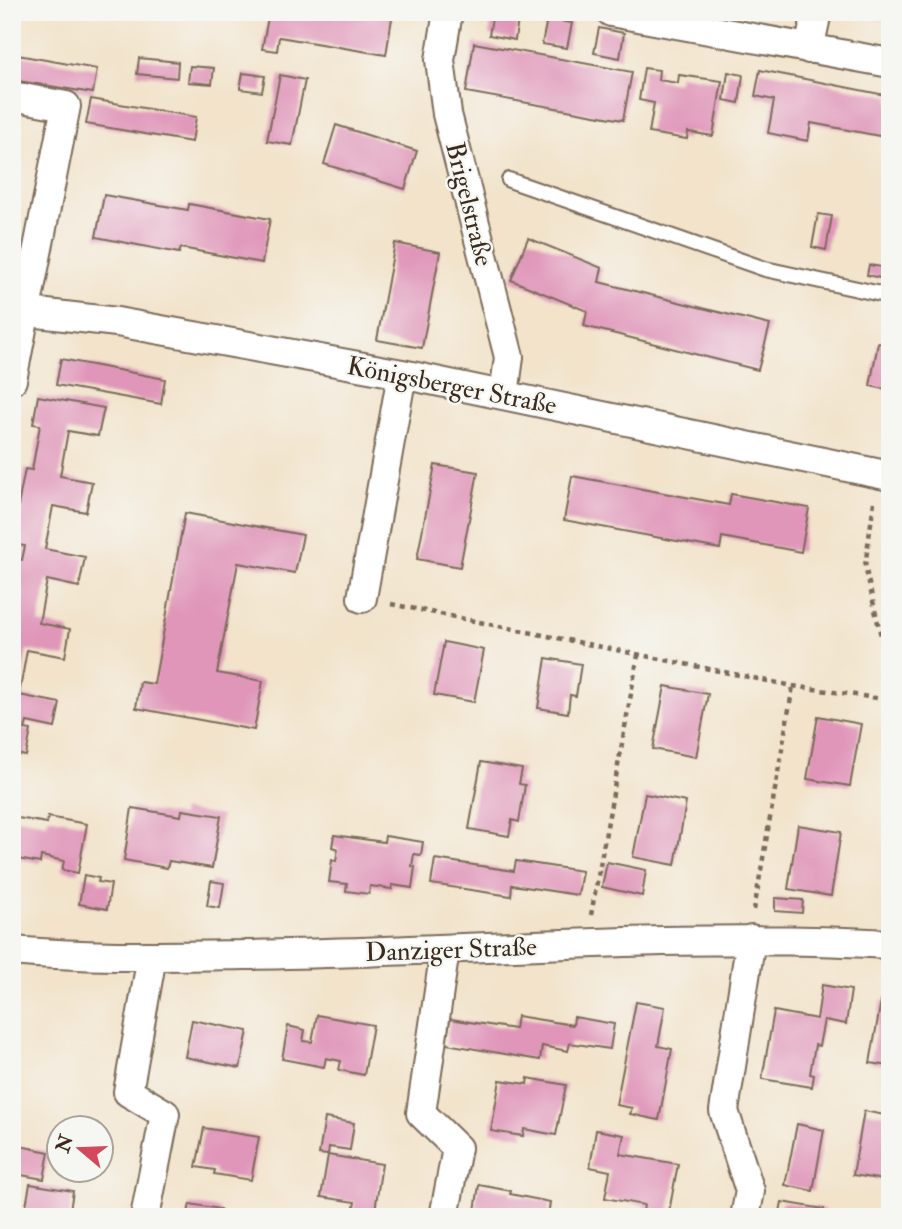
<svg xmlns="http://www.w3.org/2000/svg" width="902" height="1229" font-family="'IM FELL Double Pica',serif">
<style>
.building{fill:#e096b9}
.lines{fill:none;stroke-linecap:round;stroke-linejoin:round}
.service-casing{stroke:#7b6b5a;stroke-width:18}
.minor-casing{stroke:#7b6b5a;stroke-width:32}
.path{stroke:#7b6b5a;stroke-width:4.5;stroke-dasharray:5 5;stroke-linecap:butt}
.service{stroke:#fff;stroke-width:14}
.minor{stroke:#fff;stroke-width:28}
.labels{text-anchor:middle;stroke-width:5;stroke-linejoin:round;paint-order:stroke}
.street-label{font-size:26px;fill:#3b2a1e;stroke:#f6f6f2}
</style>
<rect width="100%" height="100%" fill="#f6f6f2"/>
<filter id="ink" filterUnits="userSpaceOnUse"><feTurbulence type="fractalNoise" baseFrequency=".0143" numOctaves="2"/><feDisplacementMap in="SourceGraphic" scale="14" xChannelSelector="R" yChannelSelector="G"/><feConvolveMatrix kernelMatrix="1 2 1 2 8 2 1 2 1" color-interpolation-filters="sRGB"/></filter>
<filter id="wash" filterUnits="userSpaceOnUse"><feTurbulence type="fractalNoise" baseFrequency=".00686" numOctaves="4" result="noise"/><feDisplacementMap in="SourceGraphic" scale="28" xChannelSelector="R" yChannelSelector="G"/><feGaussianBlur stdDeviation="1.57" result="paint"/><feColorMatrix in="noise" values="0 0 0 0 0 0 0 0 0 0 0 0 0 0 0 0 0 1.4 0 .05"/><feComposite in="paint" operator="in"/></filter>
<g filter="url(#wash)">
<rect width="100%" height="100%" fill="#f2e3ca"/>
<g id="blocks">
<!-- building -->
<path class="building" d="M109,12H123L122,17L109,16Z
M269,12L296,14V12H393L386,55L279,37L277,51L262,49Z
M493,12L519,13L515,40L489,35Z
M849,12H890V21L849,14Z
M547,19L572,23L567,48L542,44Z
M599,28L624,33L620,58L594,53Z
M474,43L632,72L623,120L466,92Z
M12,54L97,69L93,93L12,80Z
M139,58L178,62L177,78L137,74Z
M190,66L214,68L212,84L188,82Z
M644,68L659,70L658,80L678,83L679,75L722,81L713,136L688,132L687,139L649,133L654,103L639,100Z
M760,70L890,96V138L811,123L808,141L768,133L774,100L755,96Z
M728,72L743,75L739,103L724,100Z
M243,73L265,76L262,92L240,89Z
M280,75L305,80L292,145L267,141Z
M91,99L196,117L192,142L86,124Z
M336,125L417,151L405,189L324,164Z
M12,166L18,167L14,189H12Z
M104,195L188,210L189,204L270,219L262,263L181,248L179,253L96,237Z
M818,214L832,216L826,250L812,247Z
M528,238L602,268L599,282L770,325L758,370L584,326L587,311L511,280Z
M395,243L440,252L422,348L377,340Z
M869,265L882,267L880,278L867,275Z
M878,343L890,345V390L870,386Z
M61,359L165,379L161,404L56,385Z
M38,396L104,408L98,436L68,431L60,476L92,482L86,512L53,506L45,549L85,557L79,587L47,580L39,623L70,629L65,657L27,650L19,695L60,703L55,728L27,722L25,729L31,730L26,756L12,753V574L15,559L22,560L25,546L12,544V537L25,469L32,470L40,425L33,424Z
M435,465L478,472L460,567L417,559Z
M572,476L729,505L731,494L809,508L801,552L722,537L720,549L564,520Z
M185,513L303,535L295,573L238,563L217,673L263,681L254,730L136,708L140,682L154,684Z
M444,642L484,650L474,702L434,695Z
M546,658L581,664L576,696L570,695L568,713L538,708Z
M665,686L708,694L696,757L653,749Z
M818,716L861,724L850,786L807,779Z
M481,762L522,769L519,784L525,785L519,822L512,820L509,836L469,829Z
M645,794L686,802L675,865L633,857Z
M132,808L181,816L182,810L221,816L212,868L169,861L167,868L124,860Z
M12,817L47,823L48,817L87,824L78,873L62,870L64,861L41,856L40,863L12,858Z
M798,825L841,832L831,896L788,889Z
M334,835L384,842L385,836L423,842L421,855L414,854L412,866L415,867L412,888L392,885V889L370,886L369,894L346,891L347,884L329,882L332,860L336,861L338,849L332,847Z
M435,859L514,871L516,861L582,871L578,895L512,885L511,896L431,884Z
M607,862L646,870L642,896L602,887Z
M84,875L99,878L98,882L111,884L107,909L79,904Z
M211,881L224,883L220,908L207,906Z
M775,898L803,900L802,913L775,911Z
M822,985L851,990L846,1024L824,1020L819,1046L815,1045L810,1074L814,1075L812,1087L762,1079L774,1011L817,1019Z
M881,1001L890,1003V1066L870,1063Z
M636,1002L665,1007L658,1046L672,1049L659,1120L630,1114L632,1108L616,1105Z
M317,1015L373,1025L364,1075L339,1070L341,1061L326,1058L324,1067L282,1059L288,1026L305,1030L303,1041L312,1042Z
M517,1016L573,1025L574,1017L614,1024L610,1049L570,1043L568,1051L542,1046L540,1060L446,1044L450,1019L515,1029Z
M192,1020L248,1031L240,1068L185,1057Z
M528,1078L566,1085L556,1135L524,1129L523,1136L491,1131L500,1080L527,1084Z
M864,1111L890,1116V1181L853,1175Z
M325,1118L354,1123L350,1150L329,1147L328,1155L319,1154Z
M797,1124L824,1130L813,1191L785,1185Z
M204,1128L259,1137L251,1180L214,1174L215,1170L196,1167Z
M596,1130L624,1135L620,1154L678,1164L668,1217H642L644,1205L605,1198L610,1171L590,1167Z
M20,1146L49,1152L44,1179L15,1174Z
M328,1155L382,1164L374,1217H352L355,1202L321,1197Z
M30,1184L73,1191L69,1217H24Z
M479,1185L511,1191L510,1194L550,1202L548,1217H474Z
M782,1202L824,1209L823,1217H779Z
M190,1204L220,1209L218,1217H187Z"/>
</g>
</g>
<g filter="url(#ink)">
<use href="#blocks" fill-opacity="0" stroke="#7b6b5a" stroke-width="2"/>
<g class="lines">
<defs>
<path id="service" d="M509,180L765,269L890,296"/>
<path id="minor" d="M448,12L440,60L447,114L509,357L504,395
M611,12L890,63
M809,49L817,12
M12,96L66,106L12,380
M12,310L117,322L402,374L890,476
M362,598L402,374
M12,951C89,958 168,956 245,955C460,952 675,932 890,944
M145,1217L165,1114L128,1092L152,956
M444,1217L457,1148L421,1113L445,950
M745,1217L750,1191L724,1111L751,939"/>
</defs>
<!-- service casing -->
<use href="#service" class="service-casing"/>
<!-- minor casing -->
<use href="#minor" class="minor-casing"/>
<!-- path -->
<path class="path" d="M874,502L865,566L890,676
M391,604L793,686L890,700
M754,910L793,686
M591,915L638,655"/>
<!-- service -->
<use href="#service" class="service"/>
<!-- minor -->
<use href="#minor" class="minor"/>
</g>
</g>
<g class="labels">
<!-- street labels -->
<g class="street-label">
<text transform="translate(470 204) rotate(76)" y="9">Brigelstraße</text>
<text transform="translate(452 385) rotate(11)" y="9">Königsberger Straße</text>
<text transform="translate(451 949) rotate(-2)" y="9">Danziger Straße</text>
</g>
</g>
<!-- margin -->
<rect width="902" height="1229" fill="none" stroke="#f6f6f2" stroke-width="42"/>
<!-- north arrow -->
<g transform="translate(80 1149) rotate(289)"><circle r="33" fill="#f6f6f2" stroke="#aba49d" stroke-width="2"/>
<path d="M0-5L12 26L0 18L-12 26Z" fill="#d1495b"/>
<text y="-10" font-size="19" font-weight="bold" text-anchor="middle" fill="#3b2a1e">N</text>
</g>
</svg>
